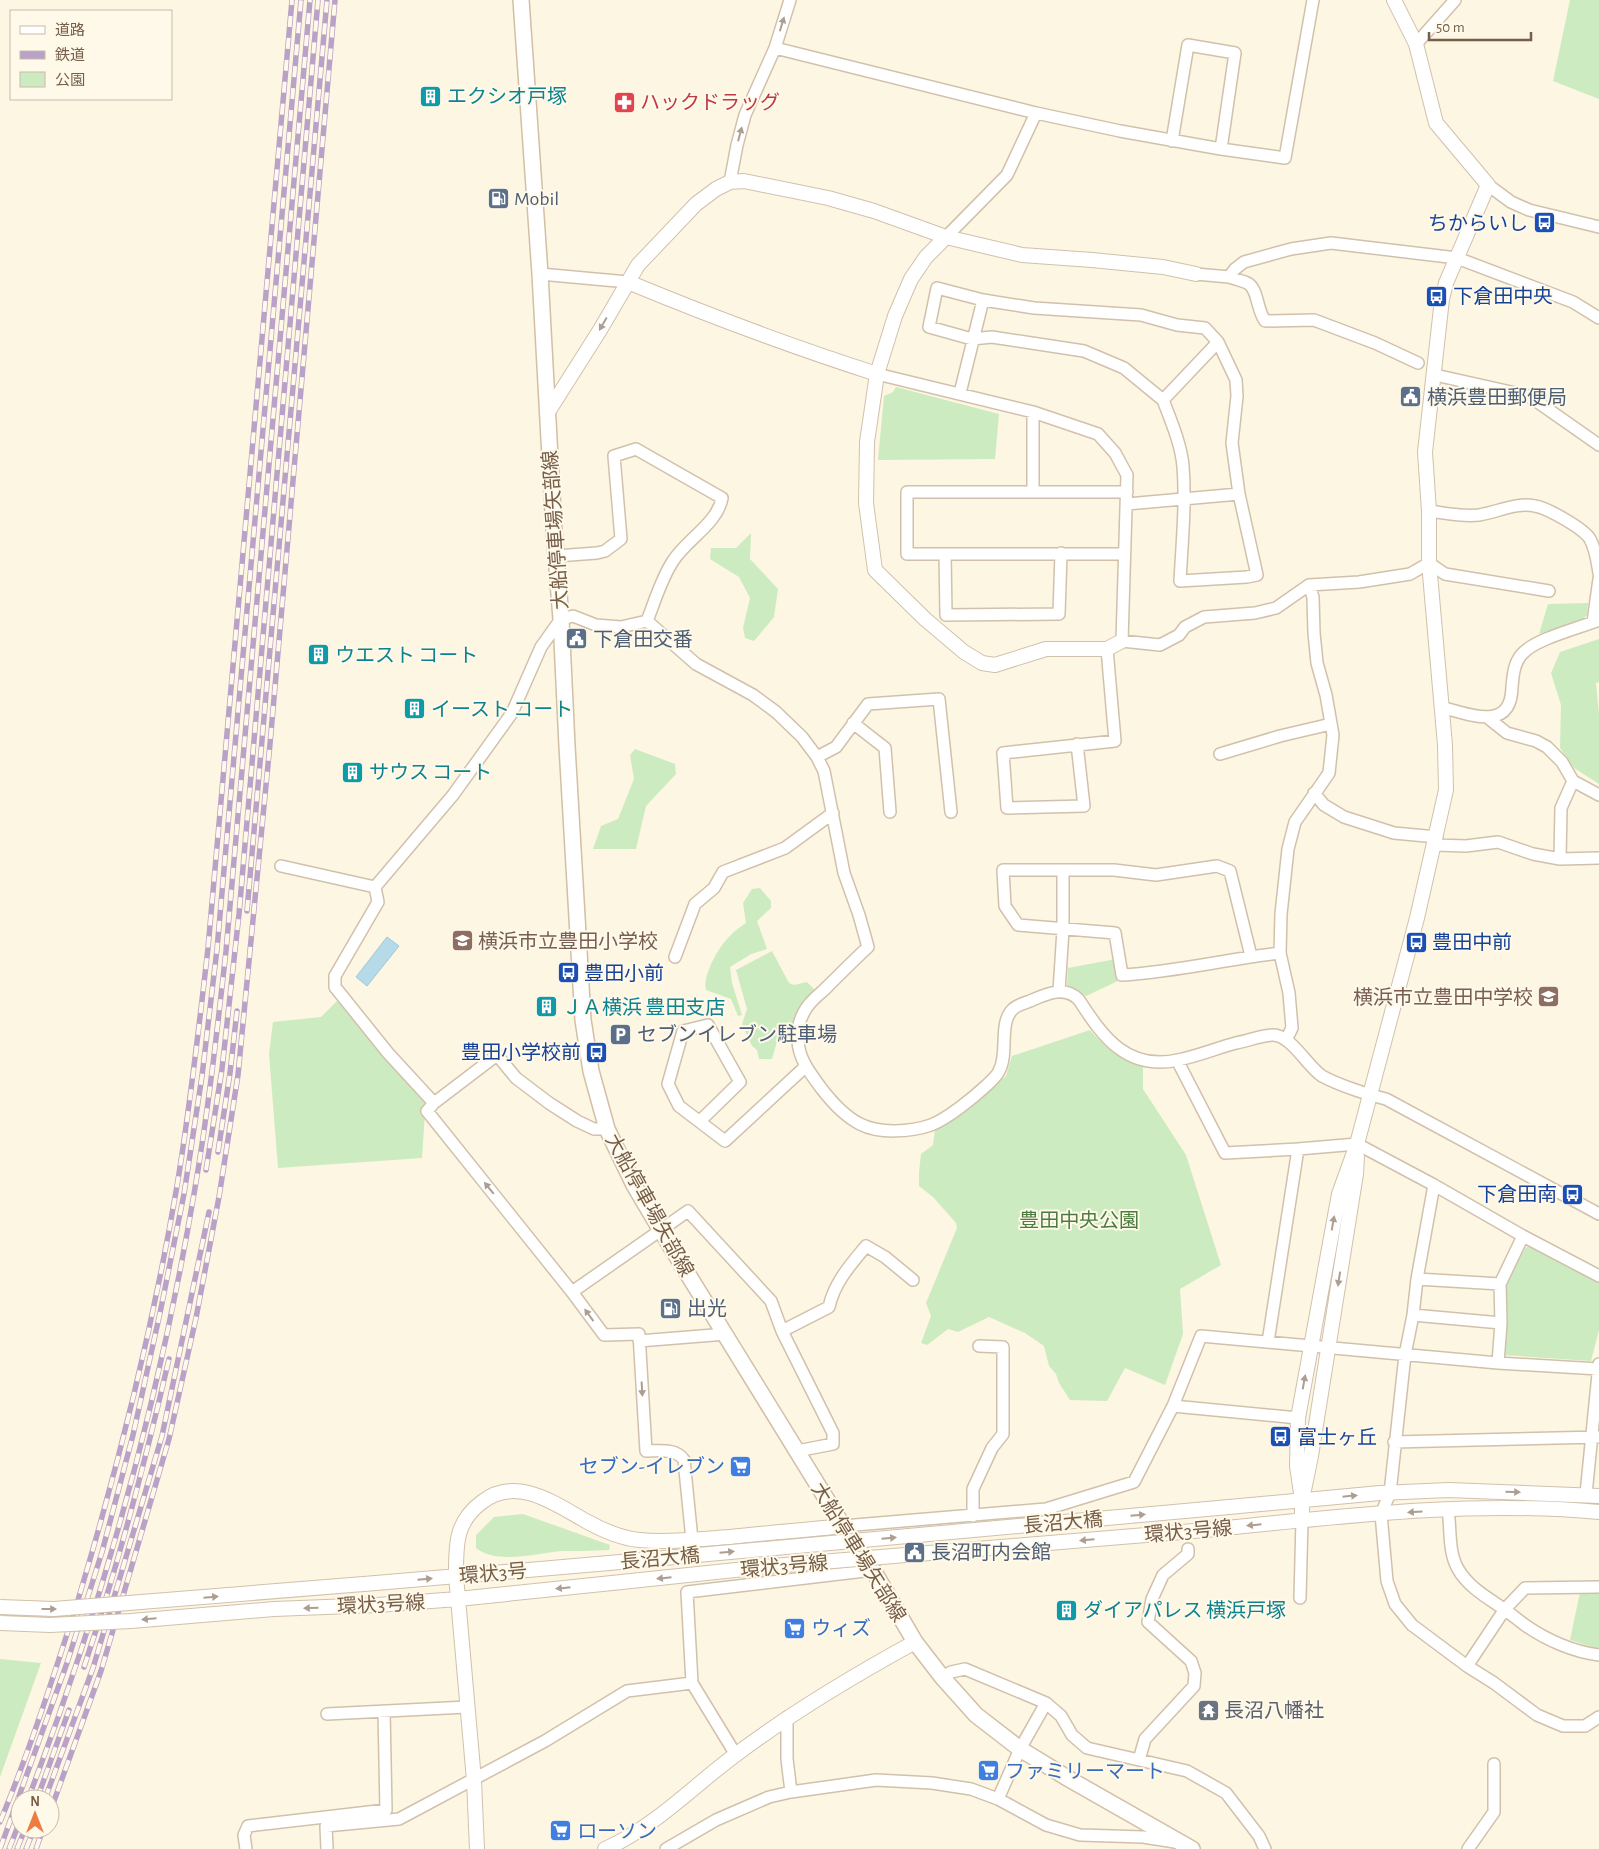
<svg xmlns="http://www.w3.org/2000/svg" width="1599" height="1849" font-family="'Alegreya Sans','Noto Sans JP',sans-serif">
<style>
.green{fill:#cdebc0}
.water{fill:#b6dae7;stroke:#9cc9da}
.lines{fill:none;stroke-linecap:round;stroke-linejoin:round}
.minor-casing{stroke:#d1c1ac;stroke-width:14}
.tertiary-casing{stroke:#d1c1ac;stroke-width:16}
.secondary-casing{stroke:#d2bfa6;stroke-width:18}
.minor{stroke:#fff;stroke-width:11}
.tertiary{stroke:#fff;stroke-width:14}
.secondary{stroke:#fff;stroke-width:15}
.rail-casing{stroke:#baa1c7;stroke-width:5.5}
.rail{stroke:#fff9ea;stroke-width:4;stroke-dasharray:11;stroke-linecap:butt}
.tertiary-bridge-casing{stroke:#d1c1ac;stroke-width:16;stroke-linecap:butt}
.tertiary-bridge{stroke:#fff;stroke-width:14}
.oneway{fill:#ad9e91}
.labels{text-anchor:middle;stroke-width:4;stroke-linejoin:round;paint-order:stroke}
.culture-label{font-size:20px;fill:#0d838f;stroke:#fff9ea;text-anchor:start}
.health-label{font-size:20px;fill:#be3a42;stroke:#fff9ea;text-anchor:start}
.service-label{font-size:20px;fill:#4e5e75;stroke:#fff9ea;text-anchor:start}
.transit-label{font-size:20px;fill:#164399;stroke:#fff9ea;text-anchor:start}
.street-label{font-size:20px;fill:#765e48;stroke:#fff9ea}
.education-label{font-size:20px;fill:#785e54;stroke:#fff9ea;text-anchor:start}
.park-label{font-size:20px;fill:#4a7d3f;stroke:#fff9ea}
.shop-label{font-size:20px;fill:#366cbe;stroke:#fff9ea;text-anchor:start}
.worship-label{font-size:20px;fill:#5b616d;stroke:#fff9ea;text-anchor:start}
</style>
<rect width="100%" height="100%" fill="#fdf6e3"/>
<!-- green -->
<path class="green" d="M1570,0H1599V99L1553,81Z
M896,387L999,414L995,459L878,460L884,396L893,392Z
M751,533L750,559L778,589L774,617L754,641L745,638L743,628L750,598L739,577L710,559L711,548H736Z
M1588,603L1587,615L1581,621L1539,634L1548,604Z
M1599,639V682L1596,683L1599,715V784L1574,768L1560,748L1561,705L1551,673L1560,652Z
M635,749L675,764L676,774L646,806L636,849H593L601,826L618,819L634,779L630,755Z
M760,888L771,901V908L757,921L767,949L751,954L730,967L732,983L742,1015L738,1016L731,999L706,990C702,976 719,946 730,936C734,931 740,927 746,923L743,903L752,889Z
M772,951L789,983L794,985L807,982L816,991L793,1035L780,1031L772,1059H759L757,1050L752,1046L742,1024L747,1009L736,970Z
M1116,959L1120,980L1086,996L1067,986L1068,968Z
M340,998L426,1098L422,1158L278,1168L269,1054L273,1022L321,1017Z
M1090,1030C1106,1048 1120,1059 1143,1066V1089L1186,1155L1221,1265L1180,1289L1183,1334L1165,1385L1125,1368L1107,1401L1070,1400L1059,1383L1056,1374L1049,1366L1044,1346L1025,1333L989,1317L958,1332L948,1329L927,1345L921,1343L931,1316L926,1303L957,1228L956,1223L933,1197L919,1186V1172L921,1154L933,1145L935,1130L1006,1076L1012,1056Z
M1531,1246L1599,1282V1330L1591,1361L1503,1355L1505,1286L1526,1247Z
M523,1514L610,1545L609,1550C593,1551 578,1551 562,1551C537,1553 497,1565 476,1548V1535L494,1517Z
M1580,1592L1599,1593V1649L1570,1640Z
M0,1659L41,1663L0,1777Z"/>
<!-- water -->
<path class="water" d="M387,937L399,946L367,986L356,977Z"/>
<g class="lines">
<defs>
<path id="minor" d="M1416,44L1455,0
M775,48L1036,113L1120,131L1221,149L1285,158L1313,0
M1172,141L1188,45L1235,53L1221,149
M730,182L737,145L745,115L775,48L790,0
M1488,185L1511,202L1529,210L1599,227
M946,237L1007,175L1036,113
M540,274L628,282
M1196,274L1229,277L1235,269L1244,262L1291,249L1331,243L1457,258L1573,302L1599,318
M1229,277C1235,279 1244,281 1249,284C1258,291 1257,310 1265,321L1314,320L1375,343L1418,363
M983,300L937,288L929,327L972,339L992,337L1084,351L1124,368L1163,400
M1218,342L1163,400C1171,421 1181,444 1183,466C1186,504 1182,543 1180,581L1247,577L1257,575L1239,494
M877,374L1033,412L1098,434L1115,453L1127,475L1122,641L1160,645L1179,635L1185,627L1204,617L1255,613L1276,608L1309,585L1359,582L1410,574L1429,563L1445,574L1549,591
M1435,375L1529,396L1599,445
M960,393L983,300L1034,308L1141,315L1177,325L1205,328L1218,342L1236,380L1237,396L1232,443L1239,494L1127,504
M1033,491V412
M1429,511C1445,513 1462,517 1479,515C1498,512 1516,502 1535,506C1548,508 1584,529 1590,539C1596,550 1597,561 1599,573
M945,554L946,615L1059,614L1061,553
M1124,554H907V492H1127
M556,556L597,553L605,551L621,539L614,456L636,449L722,498C718,523 686,540 673,561C661,579 655,601 647,621
M1593,622L1599,579
M1441,707C1469,714 1511,733 1512,687C1513,675 1514,663 1522,654C1535,639 1579,628 1599,620
M1488,718L1507,733L1536,741L1547,747L1562,762L1573,781L1599,795
M853,723L885,748L890,812
M1077,744L1084,806L1007,808L1003,753L1115,741L1107,649
M1220,754L1280,736L1331,724
M817,757L836,747L868,704L939,699L951,812
M1314,793L1324,805L1344,817L1394,833L1437,837
M1435,845L1466,846L1498,842L1533,854L1560,859L1599,858
M1560,859L1561,808L1573,781
M281,866L375,887
M1251,956L1230,871L1217,866L1156,875L1114,870H1003L1005,906L1018,925L1115,933L1122,975C1175,972 1227,959 1280,953
M675,957L695,904L714,888L723,872L785,848L833,813
M1059,991L1063,930V870
M1286,1040L1292,1028L1289,993L1280,953L1281,914L1288,849L1295,822L1329,773L1333,735L1326,695L1317,663L1314,633L1313,597L1309,585
M1177,1060L1225,1153L1298,1149
M434,1103L388,1053L335,987V976L378,902L375,887L453,795L512,713L541,647L561,619L573,616L596,625L621,627L647,621L696,664L753,695L776,712L802,737L817,757L824,771L844,873L859,915L868,947C853,961 839,975 824,990C817,996 808,1003 804,1012C799,1021 797,1031 798,1041C799,1060 811,1074 821,1088C831,1101 846,1117 860,1124C879,1134 911,1132 931,1125C947,1119 973,1098 987,1085C991,1081 997,1076 999,1071C1009,1054 998,1023 1013,1009C1017,1005 1025,1003 1030,1001C1046,994 1065,985 1079,1000C1103,1037 1127,1071 1178,1060C1198,1056 1217,1048 1236,1043C1247,1041 1263,1035 1273,1035C1291,1035 1308,1067 1322,1076C1338,1085 1369,1095 1386,1099L1599,1214
M700,1121L740,1082L708,1025L683,1031L668,1084L679,1106L725,1141L805,1067
M607,1129H594L577,1121L549,1103L516,1078L497,1055L434,1103L427,1111L572,1292L604,1335L639,1334L646,1451C659,1451 676,1448 684,1460L692,1540
M1434,1185L1417,1279L1413,1315L1405,1355L1390,1493L1381,1514L1387,1581L1395,1604L1412,1625L1467,1666L1494,1683L1537,1715L1563,1726H1585L1599,1717
M1417,1279L1500,1284
M572,1292L688,1211L771,1301L782,1331L833,1433V1444L797,1451
M1413,1315L1501,1323
M782,1331L829,1307C834,1283 851,1264 866,1246L885,1257L913,1280
M639,1341L726,1334
M1268,1342L1298,1149L1357,1144L1434,1185L1523,1236L1599,1276
M1498,1363L1501,1323L1500,1284L1523,1236
M1173,1406L1298,1418
M1394,1442L1599,1437
M1586,1494L1599,1364
M1448,1510C1451,1529 1448,1552 1458,1569C1468,1587 1488,1598 1504,1609C1511,1614 1518,1620 1525,1625C1546,1640 1574,1652 1599,1655
M973,1516V1489L992,1448L1003,1434V1347L979,1346
M843,1526L1046,1509L1134,1482L1173,1406L1201,1336L1498,1363L1599,1369
M1300,1598L1302,1520
M1467,1666L1505,1609L1525,1588L1599,1587
M942,1677L951,1672L965,1669L1046,1703L1061,1716L1072,1735L1087,1748L1187,1771L1226,1793L1259,1836L1265,1849
M327,1714L467,1707
M787,1717V1759L791,1792
M736,1755L692,1683L687,1592L873,1570
M1139,1760L1145,1739L1194,1686L1195,1673L1191,1661L1148,1622L1152,1599L1163,1575L1188,1554V1549
M998,1799L1046,1825L1080,1835L1143,1837L1175,1842
M246,1849L244,1835L248,1826L386,1810L384,1711
M327,1849L326,1826L399,1819L545,1741L627,1691L692,1683
M666,1849L716,1820L769,1797L791,1792L876,1780L932,1783L971,1789L998,1799L1020,1749L1046,1703
M1468,1849L1494,1812V1764"/>
<path id="tertiary" d="M946,237L926,257L911,279L895,316L877,374L867,442L866,503L875,570L925,619L964,652L982,663L995,665L1046,649H1107L1122,641
M628,282C710,316 793,347 877,374
M548,412L600,330L638,265L696,204L716,189L730,182L744,181L828,198L874,211L946,237L1022,255L1092,260L1163,267L1196,274
M1304,1490L1311,1456L1356,1174L1357,1156
M1218,1508L1380,1493L1449,1490L1599,1496
M1302,1520V1500L1297,1466L1298,1418L1339,1194L1357,1144L1417,918L1446,790L1445,745L1429,563V511L1425,452L1442,299L1446,283L1488,185L1436,123L1416,44L1394,0
M1206,1530C1336,1517 1468,1500 1599,1512
M376,1583L609,1563
M377,1605L458,1599L612,1583
M477,1849L474,1780L456,1576C456,1545 455,1522 482,1502C517,1475 555,1504 586,1521C602,1530 621,1538 639,1540C669,1543 700,1539 730,1537C767,1533 805,1530 843,1526
M605,1849C655,1827 694,1785 738,1753C794,1711 853,1676 915,1642"/>
<path id="secondary" d="M521,0L540,274L554,531L561,619L567,746L583,1020L591,1071L607,1129L634,1185L660,1229L843,1526L873,1570L915,1642L942,1677L976,1715L1020,1749L1069,1779L1192,1849"/>
</defs>
<!-- minor casing -->
<use href="#minor" class="minor-casing"/>
<!-- tertiary casing -->
<use href="#tertiary" class="tertiary-casing"/>
<!-- secondary casing -->
<use href="#secondary" class="secondary-casing"/>
<!-- minor -->
<use href="#minor" class="minor"/>
<!-- tertiary -->
<use href="#tertiary" class="tertiary"/>
<!-- secondary -->
<use href="#secondary" class="secondary"/>
<defs>
<path id="rail" d="M247,911L327,0
M218,1152L230,1073L237,1011
M206,1170L222,1069L239,914L318,0
M84,1667C118,1566 145,1463 169,1359
M28,1799C103,1604 159,1400 194,1194C208,1113 217,1032 226,951L310,0
M37,1799L69,1710
M45,1799L93,1668L162,1436L209,1212
M50,1812L101,1671L169,1439L196,1318L219,1197L238,1075L270,744L335,0
M0,1822C30,1750 54,1675 78,1600C119,1464 153,1326 177,1186C190,1107 199,1028 208,948L292,0
M0,1849L67,1663L102,1552L133,1435L160,1313L184,1194L202,1076L217,949L301,0
M9,1849L20,1821
M17,1849L25,1829
M26,1849L34,1829
M36,1849L43,1829"/>
</defs>
<!-- rail casing -->
<use href="#rail" class="rail-casing"/>
<!-- rail -->
<use href="#rail" class="rail"/>
<defs>
<path id="tertiary-bridge" d="M609,1563L1218,1508
M612,1583L773,1566L1206,1530
M0,1607L54,1609L376,1583
M0,1623L50,1625L131,1621L274,1609L377,1605"/>
</defs>
<!-- tertiary-bridge casing -->
<use href="#tertiary-bridge" class="tertiary-bridge-casing"/>
<!-- tertiary-bridge -->
<use href="#tertiary-bridge" class="tertiary-bridge"/>
</g>
<!-- one-way arrows -->
<defs><path id="oneway-solid" d="M-6-.8H1V-3.2L6.5 0L1 3.2V.8H-6Z" transform="scale(1.25)"/></defs>
<g class="oneway">
<use href="#oneway-solid" transform="translate(782 24) rotate(-73)"/>
<use href="#oneway-solid" transform="translate(740 134) rotate(-75)"/>
<use href="#oneway-solid" transform="translate(603 324) rotate(120)"/>
<use href="#oneway-solid" transform="translate(489 1188) rotate(-129)"/>
<use href="#oneway-solid" transform="translate(1333 1223) rotate(-80)"/>
<use href="#oneway-solid" transform="translate(1339 1279) rotate(99)"/>
<use href="#oneway-solid" transform="translate(589 1315) rotate(-126)"/>
<use href="#oneway-solid" transform="translate(1304 1382) rotate(-80)"/>
<use href="#oneway-solid" transform="translate(642 1389) rotate(87)"/>
<use href="#oneway-solid" transform="translate(1513 1492) rotate(2)"/>
<use href="#oneway-solid" transform="translate(1350 1496) rotate(-6)"/>
<use href="#oneway-solid" transform="translate(1415 1512) rotate(176)"/>
<use href="#oneway-solid" transform="translate(1138 1515) rotate(-5)"/>
<use href="#oneway-solid" transform="translate(1254 1525) rotate(174)"/>
<use href="#oneway-solid" transform="translate(889 1538) rotate(-5)"/>
<use href="#oneway-solid" transform="translate(1087 1540) rotate(175)"/>
<use href="#oneway-solid" transform="translate(727 1552) rotate(-5)"/>
<use href="#oneway-solid" transform="translate(664 1578) rotate(174)"/>
<use href="#oneway-solid" transform="translate(425 1579) rotate(-5)"/>
<use href="#oneway-solid" transform="translate(563 1588) rotate(174)"/>
<use href="#oneway-solid" transform="translate(211 1597) rotate(-5)"/>
<use href="#oneway-solid" transform="translate(311 1608) rotate(178)"/>
<use href="#oneway-solid" transform="translate(49 1609)"/>
<use href="#oneway-solid" transform="translate(149 1619) rotate(175)"/>
</g>
<!-- icons -->
<defs>
<symbol id="building-square" viewBox="-11 -11 22 22"><rect x="-9" y="-9" width="18" height="18" rx="4" fill="#0f9aa8" stroke="#fff9ea"/><path d="M-4-6H4V6H1V3H-1V6H-4ZM-2.5-4.3h1.7v1.8h-1.7ZM.8-4.3h1.7v1.8H.8ZM-2.5-1h1.7V.8h-1.7ZM.8-1h1.7V.8H.8Z" fill="#fff"/></symbol>
<symbol id="pharmacy-square" viewBox="-11 -11 22 22"><rect x="-9" y="-9" width="18" height="18" rx="4" fill="#e0444e" stroke="#fff9ea"/><path d="M-2-6h4v4h4v4h-4v4h-4v-4h-4v-4h4Z" fill="#fff"/></symbol>
<symbol id="fuel-square" viewBox="-11 -11 22 22"><rect x="-9" y="-9" width="18" height="18" rx="4" fill="#5c6f8a" stroke="#fff9ea"/><path d="M-5.5-6h7V0h2V4h1.3V-2.5L3-4.5l.8-.8L6-3V5H2.5V1h-1V6h-7ZM-4.2-4.7v3.2H.2V-4.7Z" fill="#fff"/></symbol>
<symbol id="bus-square" viewBox="-11 -11 22 22"><rect x="-9" y="-9" width="18" height="18" rx="4" fill="#1a4fb4" stroke="#fff9ea"/><path d="M-5-6H5V4H4V6H2V4H-2V6H-4V4H-5ZM-3.5-4V0h7V-4ZM-3.5 1.2v1.5H-2V1.2ZM2 1.2v1.5H3.5V1.2Z" fill="#fff"/></symbol>
<symbol id="civic-square" viewBox="-11 -11 22 22"><rect x="-9" y="-9" width="18" height="18" rx="4" fill="#5c6f8a" stroke="#fff9ea"/><path d="M-.6-6.5H3V-4.5H.6V-3L4-1V1h2V6H-6V1h2V-1L-.6-3ZM-1.2 2.5V6h2.4V2.5Z" fill="#fff"/></symbol>
<symbol id="school-square" viewBox="-11 -11 22 22"><rect x="-9" y="-9" width="18" height="18" rx="4" fill="#8d6e63" stroke="#fff9ea"/><path d="M0-5L7-2L0 1L-7-2ZM-4 1L0 2.5L4 1V4Q0 6-4 4Z" fill="#fff"/></symbol>
<symbol id="parking-square" viewBox="-11 -11 22 22"><rect x="-9" y="-9" width="18" height="18" rx="4" fill="#5c6f8a" stroke="#fff9ea"/><path d="M-3.5-5.5H1a3.5 3.5 0 0 1 0 7H-1V5.5H-3.5ZM-1-3.4V-.6H.8a1.4 1.4 0 0 0 0-2.8Z" fill="#fff"/></symbol>
<symbol id="supermarket-square" viewBox="-11 -11 22 22"><rect x="-9" y="-9" width="18" height="18" rx="4" fill="#3f7fe0" stroke="#fff9ea"/><path d="M-6-5.5h2.5l.6 2H6L4.5 2H-2.5L-4.4-4H-6ZM-1.5 3.2a1.3 1.3 0 1 0 .1 0ZM3 3.2a1.3 1.3 0 1 0 .1 0Z" fill="#fff"/></symbol>
<symbol id="temple-square" viewBox="-11 -11 22 22"><rect x="-9" y="-9" width="18" height="18" rx="4" fill="#6b7280" stroke="#fff9ea"/><path d="M0-6L5-2H3V0L6.5 2.5H4V6H1.5V3h-3V6H-4V2.5H-6.5L-3 0V-2H-5Z" fill="#fff"/></symbol>
</defs>
<g fill-rule="evenodd">
<use href="#building-square" x="418" y="84" width="25" height="25"/>
<use href="#pharmacy-square" x="612" y="90" width="25" height="25"/>
<use href="#fuel-square" x="486" y="186" width="25" height="25"/>
<use href="#bus-square" x="1532" y="210" width="25" height="25"/>
<use href="#bus-square" x="1424" y="284" width="25" height="25"/>
<use href="#civic-square" x="1398" y="384" width="25" height="25"/>
<use href="#civic-square" x="564" y="626" width="25" height="25"/>
<use href="#building-square" x="306" y="642" width="25" height="25"/>
<use href="#building-square" x="402" y="696" width="25" height="25"/>
<use href="#building-square" x="340" y="760" width="25" height="25"/>
<use href="#school-square" x="450" y="928" width="25" height="25"/>
<use href="#bus-square" x="1404" y="930" width="25" height="25"/>
<use href="#bus-square" x="556" y="960" width="25" height="25"/>
<use href="#school-square" x="1536" y="984" width="25" height="25"/>
<use href="#building-square" x="534" y="994" width="25" height="25"/>
<use href="#parking-square" x="608" y="1022" width="25" height="25"/>
<use href="#bus-square" x="584" y="1040" width="25" height="25"/>
<use href="#bus-square" x="1560" y="1182" width="25" height="25"/>
<use href="#fuel-square" x="658" y="1296" width="25" height="25"/>
<use href="#bus-square" x="1268" y="1424" width="25" height="25"/>
<use href="#supermarket-square" x="728" y="1454" width="25" height="25"/>
<use href="#civic-square" x="902" y="1540" width="25" height="25"/>
<use href="#building-square" x="1054" y="1598" width="25" height="25"/>
<use href="#supermarket-square" x="782" y="1616" width="25" height="25"/>
<use href="#temple-square" x="1196" y="1698" width="25" height="25"/>
<use href="#supermarket-square" x="976" y="1758" width="25" height="25"/>
<use href="#supermarket-square" x="548" y="1818" width="25" height="25"/>
</g>
<g class="labels">
<!-- culture labels -->
<g class="culture-label">
<text x="447" y="103">エクシオ戸塚</text>
<text x="335" y="662">ウエスト コート</text>
<text x="431" y="716">イースト コート</text>
<text x="369" y="779">サウス コート</text>
<text x="562" y="1014">ＪＡ横浜 豊田支店</text>
<text x="1083" y="1617">ダイアパレス 横浜戸塚</text>
</g>
<!-- health labels -->
<g class="health-label">
<text x="640" y="109">ハックドラッグ</text>
</g>
<!-- service labels -->
<g class="service-label">
<text x="514" y="205">Mobil</text>
<text x="1427" y="404">横浜豊田郵便局</text>
<text x="593" y="646">下倉田交番</text>
<text x="637" y="1041">セブンイレブン駐車場</text>
<text x="687" y="1315">出光</text>
<text x="931" y="1559">長沼町内会館</text>
</g>
<!-- transit labels -->
<g class="transit-label">
<text x="1528" y="230" text-anchor="end">ちからいし</text>
<text x="1453" y="303">下倉田中央</text>
<text x="1432" y="949">豊田中前</text>
<text x="584" y="980">豊田小前</text>
<text x="581" y="1059" text-anchor="end">豊田小学校前</text>
<text x="1557" y="1201" text-anchor="end">下倉田南</text>
<text x="1297" y="1444">富士ヶ丘</text>
</g>
<!-- street labels -->
<g class="street-label">
<text transform="translate(555 530) rotate(-94)" y="7">大船停車場矢部線</text>
<text transform="translate(650 1205) rotate(61)" y="7">大船停車場矢部線</text>
<text transform="translate(1063 1522) rotate(-5)" y="7">長沼大橋</text>
<text transform="translate(1188 1531) rotate(-5)" y="7">環状3号線</text>
<text transform="translate(859 1552) rotate(58)" y="7">大船停車場矢部線</text>
<text transform="translate(660 1558) rotate(-5)" y="7">長沼大橋</text>
<text transform="translate(784 1566) rotate(-5)" y="7">環状3号線</text>
<text transform="translate(493 1573) rotate(-5)" y="7">環状3号</text>
<text transform="translate(381 1604) rotate(-3)" y="7">環状3号線</text>
</g>
<!-- education labels -->
<g class="education-label">
<text x="478" y="948">横浜市立豊田小学校</text>
<text x="1533" y="1004" text-anchor="end">横浜市立豊田中学校</text>
</g>
<!-- park labels -->
<g class="park-label">
<text x="1079" y="1227">豊田中央公園</text>
</g>
<!-- shop labels -->
<g class="shop-label">
<text x="725" y="1473" text-anchor="end">セブン-イレブン</text>
<text x="811" y="1635">ウィズ</text>
<text x="1005" y="1778">ファミリーマート</text>
<text x="577" y="1838">ローソン</text>
</g>
<!-- worship labels -->
<g class="worship-label">
<text x="1224" y="1717">長沼八幡社</text>
</g>
</g>
<!-- legend -->
<rect x="10" y="10" width="162" height="90" fill="#fff9ea" stroke="#c8bba9"/>
<rect x="20" y="26" width="25" height="8" fill="#ffffff" stroke="#c8bba9"/>
<text x="55" y="35" font-size="15" fill="#765e48">道路</text>
<rect x="20" y="51" width="25" height="8" fill="#baa1c7" stroke="#c8bba9"/>
<text x="55" y="60" font-size="15" fill="#765e48">鉄道</text>
<rect x="20" y="72" width="25" height="15" fill="#cdebc0" stroke="#c8bba9"/>
<text x="55" y="85" font-size="15" fill="#765e48">公園</text>
<!-- north arrow -->
<g transform="translate(35 1814)"><circle r="24" fill="#fff9ea" stroke="#c8bba9"/>
<path d="M0-4L9 19L0 12L-9 19Z" fill="#ec7d42"/>
<text y="-8" font-size="14" font-weight="bold" text-anchor="middle" fill="#765e48">N</text>
</g>
<!-- scale -->
<path d="M1429 32v8h102v-8" fill="none" stroke="#765e48" stroke-width="2.5"/>
<text x="1436" y="32" font-size="15" fill="#765e48" stroke="#fff9ea" stroke-width="4" paint-order="stroke">50 m</text>
</svg>
